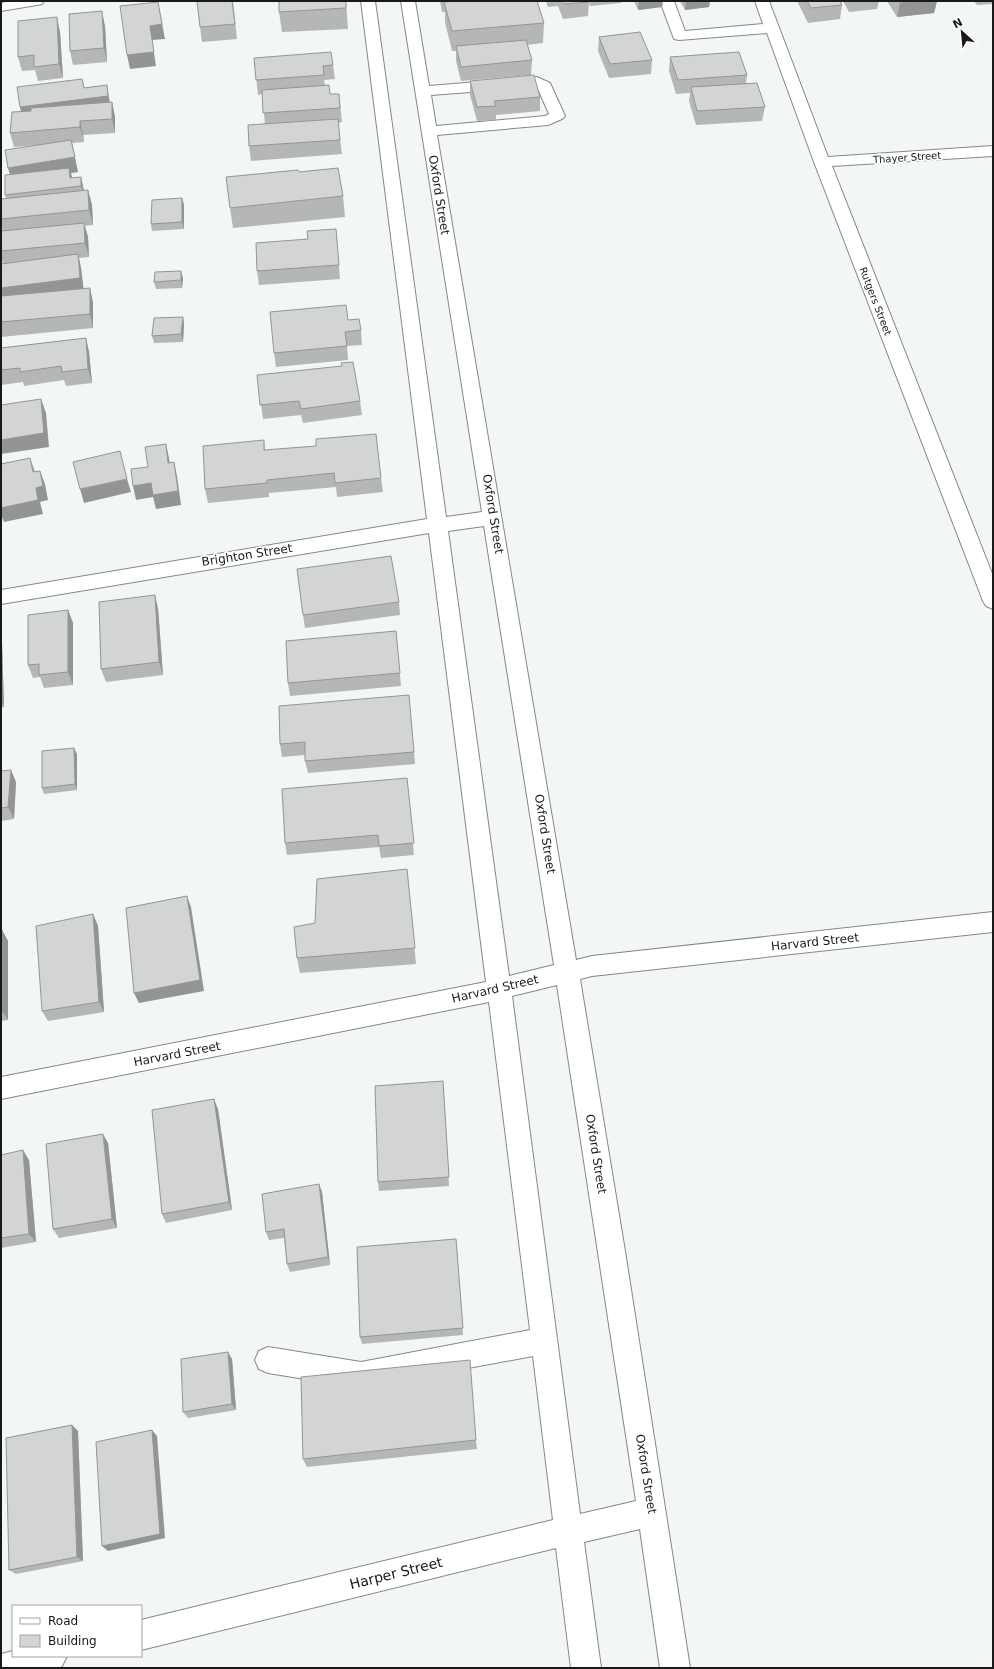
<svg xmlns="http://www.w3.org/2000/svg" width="994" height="1669" font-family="'DejaVu Sans',sans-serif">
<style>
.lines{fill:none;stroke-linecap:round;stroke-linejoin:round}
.minor-casing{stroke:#858886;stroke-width:2}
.minor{fill:#fff;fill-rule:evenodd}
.wall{fill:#b5b7b5}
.shaded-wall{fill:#939594}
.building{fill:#d2d5d3;stroke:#939594}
.labels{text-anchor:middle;stroke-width:3.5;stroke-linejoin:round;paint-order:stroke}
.far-street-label{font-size:10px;fill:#181918;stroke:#fff}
.street-label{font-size:12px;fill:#181918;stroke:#fff}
.near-street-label{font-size:14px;fill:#181918;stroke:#fff}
</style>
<rect width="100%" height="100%" fill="#f2f6f4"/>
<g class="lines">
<defs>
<path id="minor" d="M11,1H44L42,4L37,5L1,11V3Z
M361,1H375L446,517L482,512L401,1H415L429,86L537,77L550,83L565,116L562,119L548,125L437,135L576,960L592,956L993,912V932L592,976L580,979L625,1251L690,1668H660L640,1529L584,1542L601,1668H571L556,1548L141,1650V1620L553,1520L533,1356L361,1388L268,1373L259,1369L255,1360L259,1351L268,1347L361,1362L530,1330L489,1002L1,1099V1077L486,982L429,533L1,604V590L427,519ZM535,87L538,89L549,114L545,116L436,126L431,95ZM484,526L554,965L509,976L448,531ZM557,985L636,1501L580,1514L512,996Z
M660,1H674L685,31L763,24L755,1H769L828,157L993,146V156L832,166L993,576V609L986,606L983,601L814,162L767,33L679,40L674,39Z
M13,1651V1656H67L62,1666L59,1668H1V1654Z"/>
</defs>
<!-- minor casing -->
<use href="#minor" class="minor-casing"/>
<!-- minor -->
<use href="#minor" class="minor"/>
</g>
<!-- wall -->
<path class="wall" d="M233,1L237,39L202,42L200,27Z
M346,1L348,29L282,32L279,12Z
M440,1H537L544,23L543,43L527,45L532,60L531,75L461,81L456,61V51H452L445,22V12H442Z
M546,1H621V3L590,6L589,2L588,16L563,19L558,6L548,7Z
M634,1H663L662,7L638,10Z
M680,1H710L709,7L685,10Z
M797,1H840L842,5L840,19L808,23Z
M843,1H879L877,9L849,12Z
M887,1H937L934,13L897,17Z
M974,1H993V4L977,5Z
M105,26L107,62L73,65L70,51Z
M60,32L63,78L38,81L35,70L22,71L18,57Z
M599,37L652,60L651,74L609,78L598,51Z
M670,57L747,75L746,84L765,107L762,121L696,125L689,101L690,93L676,94L669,71Z
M254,58L333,65L335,79L324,80L325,86L330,94H339L342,122L338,123L342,154L251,161L249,146L265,124L262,94L258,95Z
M470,81L540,97V111L496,115V120L477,121L470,95Z
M84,87L110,103L112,102L115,117V133L83,135L84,142L72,143L78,172L71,173L72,178L81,177L84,191L88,190L92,205L93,225L85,226L88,237L89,257L79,258L81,268L83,289L90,288L93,303V328L1,337V264H3L1,256L3,231L1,224V199L6,198L5,195L10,175L39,145L14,147L10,133L21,111Z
M299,172L343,196L345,217L233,228L230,208Z
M182,198L184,205V229L152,231L151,224Z
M336,229L340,279L259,285L257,271L308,239Z
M183,278L182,288L156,289L154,282Z
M183,317L184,324L183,342L154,343L152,336Z
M348,320L361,330L362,345L347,346L348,360L276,367L274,353Z
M86,338L89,352L92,383L66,386L64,380L24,386L23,382L1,385V348Z
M257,375L360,401L362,415L303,423L301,415L263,419Z
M264,440L265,450L381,478L383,492L337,497L336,487L269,493V497L208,503L205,489Z
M399,602L400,615L305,628L303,615Z
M158,608L163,675L106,682L101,669Z
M68,610L73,623V685L44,688L40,677L33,678L28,665Z
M396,631L401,686L290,696L288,683Z
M1,638L2,642L4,707L1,708Z
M279,706L414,752L415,764L308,773L305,761V755L282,757L280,744Z
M77,754V790L44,794L42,788Z
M1,771L16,782L14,819L1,821Z
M407,778L414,855L381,858L379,847L287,855L285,843Z
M407,869L416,964L300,973L297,958L315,923Z
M93,914L98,926L104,1012L48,1021L42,1011Z
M1,930H2L8,941V1020L1,1021Z
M443,1081L449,1186L379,1191L378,1182Z
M218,1109L232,1210L166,1223L162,1214Z
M108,1143L117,1228L59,1238L53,1229Z
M1,1155L29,1160L36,1242L1,1248Z
M319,1184L322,1192L330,1265L290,1272L287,1264L284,1238L269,1240L266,1232Z
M456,1239L463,1335L362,1344L360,1337Z
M232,1359L236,1410L188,1418L183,1412Z
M72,1425L78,1431L83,1561L16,1574L9,1570Z
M476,1440L477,1449L307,1467L303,1459Z"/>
<!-- shaded-wall -->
<path class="shaded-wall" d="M639,1H663L662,7L638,10Z
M686,1H710L709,7L685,10Z
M918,1H937L934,13L897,17L900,3Z
M158,2L165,39L152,40L156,66L130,69L127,55L150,26Z
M102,11L105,26L107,62L104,48Z
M57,17L60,32L63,78L59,64Z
M82,79L86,93L107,85L111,110L23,122L20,107L84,88Z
M112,102L115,117V133L112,119Z
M80,121L83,135L84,142L80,127Z
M71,140L78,172L71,173L73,182L70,178L12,182L8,168Z
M81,177L84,191L85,201L81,186Z
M88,190L92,205L93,225L89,210Z
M182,198L184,205V229L182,222Z
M84,223L88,237L89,257L85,243Z
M78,254L81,268L84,292L1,301V288Z
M181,271L183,278L182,288L181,280Z
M90,288L93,303V328L90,314Z
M183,317L184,324L183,342L181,334Z
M86,338L89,352L92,383L88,369Z
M41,399L46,413L49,447L1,454V440Z
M166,444L169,458L171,477L168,463Z
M30,458L35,472H33Z
M174,462L177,476L181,505L156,509L153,497L136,500L133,486Z
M40,471L45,484L48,500L40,502L43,514L4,522L1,515V508Z
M127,479L131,492L84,503L80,489Z
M155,595L158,608L163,675L159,662Z
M68,610L73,623V685L68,672Z
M1,638L2,642L4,707L1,701Z
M74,748L77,754V790L75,784Z
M11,770L16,782L14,819L8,807Z
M187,896L191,907L204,991L139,1003L134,993Z
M93,914L98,926L104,1012L99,1002Z
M2,930L8,941V1020L1,1010Z
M214,1099L218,1109L232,1210L229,1202Z
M103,1134L108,1143L117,1228L112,1219Z
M23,1150L29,1160L36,1242L29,1234Z
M319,1184L322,1192L330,1265L328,1257Z
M228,1352L232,1359L236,1410L232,1404Z
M72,1425L78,1431L83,1561L77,1557Z
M152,1430L157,1436L165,1538L108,1551L102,1546Z"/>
<!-- building -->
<path class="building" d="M197,1H232L235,24L200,27Z
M279,1H346V8L279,12Z
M452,1H537L544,23L452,31L444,2Z
M562,1H588L589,2L564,4Z
M807,1H840L842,5L811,8Z
M899,1H918L900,3Z
M158,2L162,24L150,26L154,52L127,55L120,6Z
M102,11L104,48L70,51L69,14Z
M57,17L59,64L34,67V55L18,57V21Z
M640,32L652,60L610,64L599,37Z
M526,40L532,60L461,67L456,46Z
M331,52L333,65L323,66L324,75L256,80L254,58Z
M739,52L747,75L678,80L670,57Z
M534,75L540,97L494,101L496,106L477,107L470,81Z
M82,79L84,88L107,85L108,96L20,107L17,87Z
M757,83L765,107L697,111L691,87Z
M329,85L330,94H339L340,108L263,113L262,90Z
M112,102V119L80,121V127L10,133L12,112L31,111V108Z
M338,119L340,140L249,146L248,125Z
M71,140L75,157L8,168L5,150Z
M69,168L70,178L81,177V186L5,195V175Z
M338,168L343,196L230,208L226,177L298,170L299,172Z
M88,190L89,210L1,219V199Z
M182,198V222L151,224L152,200Z
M84,223L85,243L1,251V231Z
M336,229L339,265L257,271L256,243L308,239L307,231Z
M78,254L80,278L1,288V264Z
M181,271V280L154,282L155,272Z
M90,288V314L1,322V296Z
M346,305L348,320L359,319L361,330L345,332L347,346L274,353L270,312Z
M183,317L181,334L152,336L154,318Z
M86,338L88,369L62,372L61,366L20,372V368L1,370V348Z
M353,362L360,401L301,409L299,401L260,405L257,375L342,366L341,363Z
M41,399L44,433L1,440V405Z
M376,434L381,478L335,483L334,473L267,480V483L205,489L203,446L264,440V450L316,446V439Z
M166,444L168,463L174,462L178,491L153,495L151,483L133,486L131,469L148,467L145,447Z
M120,451L127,479L80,489L73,462Z
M30,458L33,472L40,471L43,486L36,488L38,500L1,508V464Z
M391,556L399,602L303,615L297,569Z
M155,595L159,662L101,669L99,602Z
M68,610V672L39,675V664L28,665V615Z
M396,631L400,673L288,683L286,641Z
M409,695L414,752L305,761V742L280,744L279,706Z
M74,748L75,784L42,788V751Z
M11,770L8,807L1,808V771Z
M407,778L414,843L379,846L378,835L285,843L282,789Z
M407,869L415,948L297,958L294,927L315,923L317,879Z
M187,896L200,980L134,993L126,908Z
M93,914L99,1002L42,1011L36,926Z
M1,930H2L1,1010Z
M443,1081L449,1177L378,1182L375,1086Z
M214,1099L229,1202L162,1214L152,1110Z
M103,1134L112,1219L53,1229L46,1144Z
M23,1150L29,1234L1,1238V1155Z
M319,1184L328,1257L287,1264L284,1229L266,1232L262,1194Z
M456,1239L463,1328L360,1337L357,1247Z
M228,1352L232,1404L183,1412L181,1359Z
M470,1360L476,1440L303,1459L301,1377Z
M72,1425L77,1557L9,1570L6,1438Z
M152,1430L160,1534L102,1546L96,1442Z"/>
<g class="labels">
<!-- far-street labels -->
<g class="far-street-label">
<text transform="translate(907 157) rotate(-4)" y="4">Thayer Street</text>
<text transform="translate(876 301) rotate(69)" y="4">Rutgers Street</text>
</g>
<!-- street labels -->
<g class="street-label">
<text transform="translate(439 195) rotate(81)" y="4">Oxford Street</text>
<text transform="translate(493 514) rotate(81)" y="4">Oxford Street</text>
<text transform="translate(247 555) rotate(-9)" y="4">Brighton Street</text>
<text transform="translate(545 834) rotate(81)" y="4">Oxford Street</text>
<text transform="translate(815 942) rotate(-6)" y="4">Harvard Street</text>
<text transform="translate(495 989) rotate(-13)" y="4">Harvard Street</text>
<text transform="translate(177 1054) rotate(-11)" y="4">Harvard Street</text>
<text transform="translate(596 1154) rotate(81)" y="4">Oxford Street</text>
<text transform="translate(646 1474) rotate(81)" y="4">Oxford Street</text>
</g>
<!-- near-street labels -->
<g class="near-street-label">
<text transform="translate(396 1573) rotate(-14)" y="5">Harper Street</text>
</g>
</g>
<!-- border -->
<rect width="994" height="1669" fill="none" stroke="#181918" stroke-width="4"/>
<!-- legend -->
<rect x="12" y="1605" width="130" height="52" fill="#ffffff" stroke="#a3a3a3"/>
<rect x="20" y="1618" width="20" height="6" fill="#ffffff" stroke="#a3a3a3"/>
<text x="48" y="1625" font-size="12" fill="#181918">Road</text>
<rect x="20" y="1635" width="20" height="12" fill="#d2d5d3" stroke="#a3a3a3"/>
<text x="48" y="1645" font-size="12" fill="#181918">Building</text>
<!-- north arrow -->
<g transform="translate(962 32) rotate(333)" stroke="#ffffff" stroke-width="3" paint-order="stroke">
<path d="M0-3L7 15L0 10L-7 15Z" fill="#181918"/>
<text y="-6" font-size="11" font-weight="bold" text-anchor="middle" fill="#181918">N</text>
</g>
</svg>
